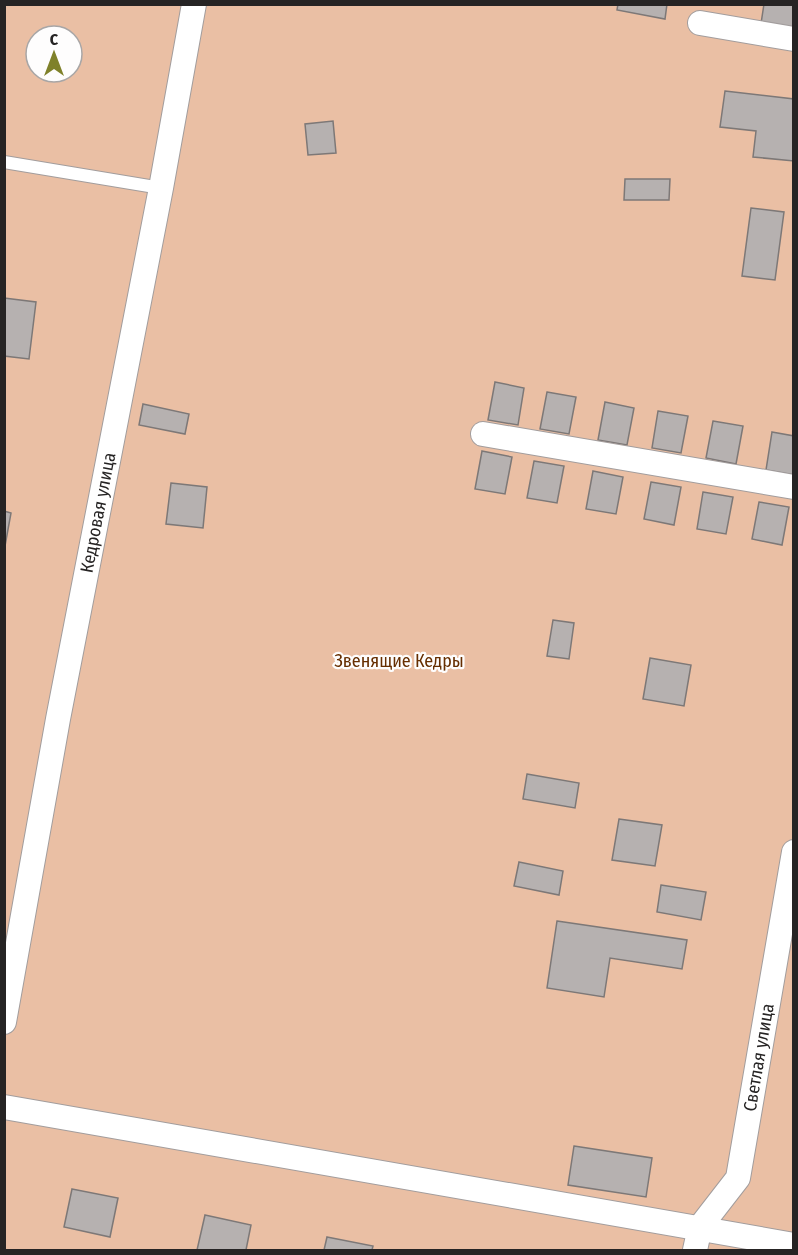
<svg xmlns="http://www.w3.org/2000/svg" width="798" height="1255" font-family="'Fira Sans Condensed',sans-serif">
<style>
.green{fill:#eabfa4;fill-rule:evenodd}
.building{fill:#b6b1b0;stroke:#7d7877;stroke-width:1.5}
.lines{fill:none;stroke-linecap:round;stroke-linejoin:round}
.lane-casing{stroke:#a29d9d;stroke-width:14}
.street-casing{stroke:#a29d9d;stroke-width:26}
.lane{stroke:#fff;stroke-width:12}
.street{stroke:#fff;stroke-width:24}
.labels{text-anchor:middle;stroke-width:4.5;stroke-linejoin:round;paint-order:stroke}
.street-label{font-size:18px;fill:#262424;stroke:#fefdfd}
.park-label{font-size:18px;fill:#662e00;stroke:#fefdfd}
</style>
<rect width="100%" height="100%" fill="#f4efef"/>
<!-- green -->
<path class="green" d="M5,5H793V1250H5ZM36,36H72V72H36Z"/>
<!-- building -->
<path class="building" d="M618,4H667L665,19L617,10Z
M764,4H794V34L760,30Z
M725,91L794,99V161L753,157L756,131L720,127Z
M333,121L336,153L308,155L305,124Z
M625,179H670L669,200H624Z
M751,208L784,212L775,280L742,276Z
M4,298L36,302L29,359L4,356Z
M495,382L524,388L518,425L488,420Z
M547,392L576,397L569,434L540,429Z
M605,402L634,408L627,445L598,440Z
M143,404L189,414L185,434L139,425Z
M658,411L688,416L681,453L652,448Z
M713,421L743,426L736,464L706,458Z
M772,432L794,436V475L766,470Z
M482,451L512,457L505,494L475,489Z
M534,461L564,466L557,503L527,498Z
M593,471L623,477L616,514L586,509Z
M651,482L681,487L674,525L644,519Z
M171,483L207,487L203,528L166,524Z
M703,492L733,497L726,534L697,529Z
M759,502L789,507L782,545L752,539Z
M4,511L11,513L5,546H4Z
M553,620L574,623L569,659L547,656Z
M650,658L691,665L684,706L643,699Z
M527,774L579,783L575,808L523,799Z
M619,819L662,825L655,866L612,860Z
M519,862L563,871L559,895L514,886Z
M661,885L706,892L701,920L657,912Z
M557,921L687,940L682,969L610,958L604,997L547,988Z
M574,1146L652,1158L646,1197L568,1185Z
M72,1189L118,1198L110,1237L64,1227Z
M205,1215L251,1225L246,1250H197Z
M327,1237L373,1246L372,1250H324Z"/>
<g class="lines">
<defs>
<path id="lane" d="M4,162L161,188"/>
<g id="street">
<path d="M700,23L794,39"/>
<path d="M483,434L794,487"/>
<path id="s1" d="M4,1022L58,719L161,188L194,4"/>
<path d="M4,1107L794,1245"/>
<path id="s2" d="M695,1250L700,1227L738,1178L794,852"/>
</g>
</defs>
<!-- lane casing -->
<use href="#lane" class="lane-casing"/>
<!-- street casing -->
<use href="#street" class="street-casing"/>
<!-- lane -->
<use href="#lane" class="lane"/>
<!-- street -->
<use href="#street" class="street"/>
</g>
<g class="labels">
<!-- street labels -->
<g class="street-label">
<text dy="6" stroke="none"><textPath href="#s1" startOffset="518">Кедровая улица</textPath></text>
<text dy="6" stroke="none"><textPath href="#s2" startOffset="208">Светлая улица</textPath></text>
</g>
<!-- park labels -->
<g class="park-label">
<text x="399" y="667">Звенящие Кедры</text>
</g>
</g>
<!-- border -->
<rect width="798" height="1255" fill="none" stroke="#262424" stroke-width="12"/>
<!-- north arrow -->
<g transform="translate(54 54)"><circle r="28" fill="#fefdfd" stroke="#a8a6a6" stroke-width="1.5"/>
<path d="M0-4.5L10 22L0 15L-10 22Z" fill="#7f812a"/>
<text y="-9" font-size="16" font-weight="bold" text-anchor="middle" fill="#262424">С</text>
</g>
</svg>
